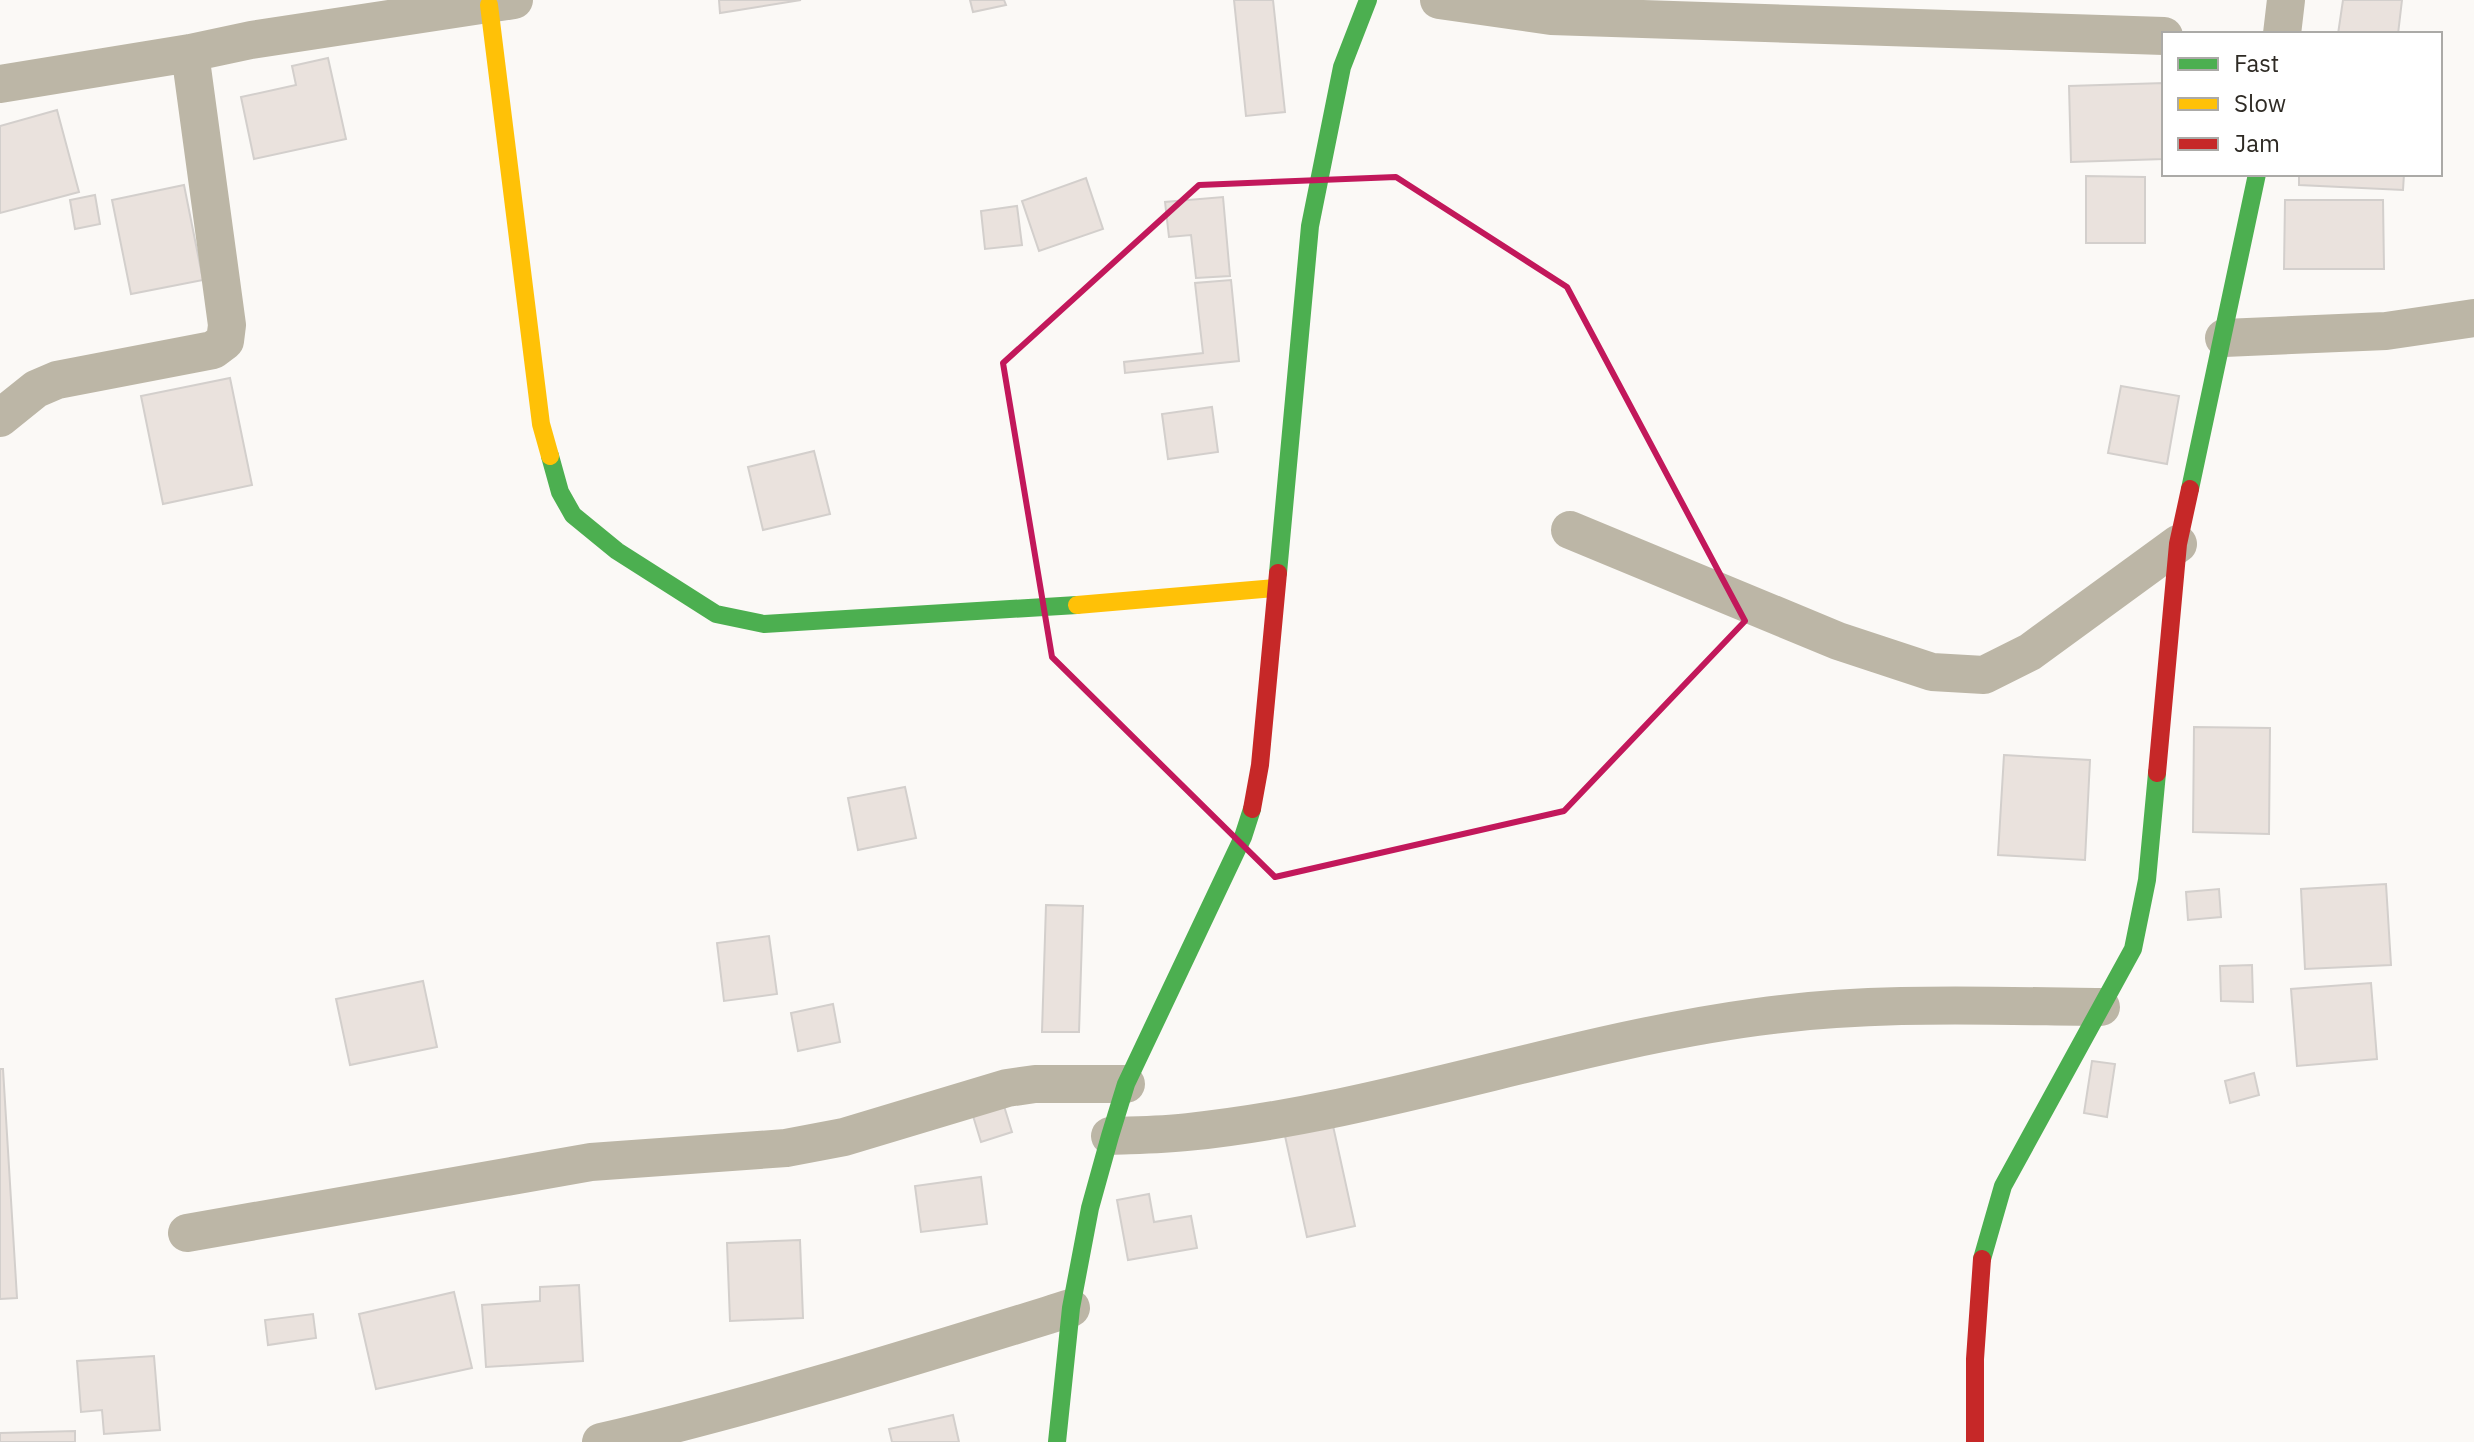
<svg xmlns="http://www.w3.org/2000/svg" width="2474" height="1442" font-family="'IBM Plex Sans',sans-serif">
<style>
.building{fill:#eae2dd;stroke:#d3cfcc;stroke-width:2}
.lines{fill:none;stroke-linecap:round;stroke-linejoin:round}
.street{stroke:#bcb6a6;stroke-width:38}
.fast{stroke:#4caf50;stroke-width:18}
.slow{stroke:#ffc107;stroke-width:18}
.jam{stroke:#c62828;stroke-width:18}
.marked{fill:none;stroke:#c2185b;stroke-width:6;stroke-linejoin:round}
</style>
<rect width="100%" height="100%" fill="#fbf9f6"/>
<!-- building -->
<path class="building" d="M719,0H801L720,13Z
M970,0H1004L1006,5L973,12Z
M1234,0H1273L1285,112L1246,116Z
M2343,0H2402L2398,34H2338Z
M328,58L346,139L254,159L241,97L296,85L292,66Z
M2164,83V159L2071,162L2069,86Z
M57,110L79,192L0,213V126Z
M2299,174H2404L2403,190L2299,185Z
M2086,176L2145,177V243H2086Z
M1086,178L1103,229L1039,251L1022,201Z
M184,185L203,280L131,294L112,200Z
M95,195L100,224L75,229L70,200Z
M1223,197L1230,276L1196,278L1191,235L1169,237L1165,202Z
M2285,200H2383L2384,269H2284Z
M1017,206L1022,245L985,249L981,211Z
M1231,280L1239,361L1125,373L1124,362L1203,353L1195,283Z
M230,378L252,485L163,504L141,396Z
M2121,386L2179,396L2167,464L2108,453Z
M1212,407L1218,452L1168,459L1162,414Z
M814,451L830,514L763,530L748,467Z
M2194,727L2270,728L2269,834L2193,832Z
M2004,755L2090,760L2085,860L1998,855Z
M905,787L916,838L858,850L848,798Z
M2386,884L2391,965L2305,969L2301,889Z
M2219,889L2221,917L2188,920L2186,892Z
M1046,905L1083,906L1079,1032H1042Z
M769,936L777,994L724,1001L717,943Z
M2252,965L2253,1002L2221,1001L2220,966Z
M423,981L437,1047L350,1065L336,999Z
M2371,983L2377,1059L2297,1066L2291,989Z
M833,1004L840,1042L798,1051L791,1013Z
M2092,1061L2115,1064L2107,1117L2084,1113Z
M0,1069H3L17,1298L0,1299Z
M2254,1073L2259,1095L2230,1103L2225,1081Z
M997,1083L1012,1132L981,1142L966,1093Z
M1328,1103L1355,1226L1307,1237L1280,1113Z
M981,1177L987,1224L921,1232L915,1186Z
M1149,1194L1154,1222L1191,1216L1197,1248L1128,1260L1117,1200Z
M800,1240L803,1318L730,1321L727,1243Z
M579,1285L583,1361L486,1367L482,1305L540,1301V1287Z
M454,1292L472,1368L376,1389L359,1314Z
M313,1314L316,1338L268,1345L265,1320Z
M154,1356L160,1430L104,1434L102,1410L81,1412L77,1361Z
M953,1415L959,1442H892L889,1429Z
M75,1431V1442H0V1433Z"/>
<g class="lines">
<!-- street -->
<path class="street" d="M1439,0L1551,16L2164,36
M2282,34L2286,0
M0,84L190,53L251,40L514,0
M2224,338L2386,331L2474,318
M0,418L36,389L57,380L213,350L225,341L227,325L190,53
M1570,530L1838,641L1932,672L1984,675L2030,652L2178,544
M1110,1136C1136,1135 1162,1135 1188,1132C1381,1112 1565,1043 1757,1017C1870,1001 1987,1006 2101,1007
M187,1233L591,1162L786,1148L844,1137L1007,1088L1035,1084H1126
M601,1442C760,1405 916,1356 1071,1308"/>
<!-- fast -->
<path class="fast" d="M550,456L560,492L573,515L617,551L716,614L764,624L1077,605
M2190,489L2257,174
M1278,573L1310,226L1342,67L1368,0
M1982,1259L2003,1186L2133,949L2147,880L2157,773
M1057,1442L1071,1308L1090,1208L1110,1136L1126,1084L1243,837L1252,809"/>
<!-- slow -->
<path class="slow" d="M489,5L541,424L550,456
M1077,605L1276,588"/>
<!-- jam -->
<path class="jam" d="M2157,773L2178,544L2190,489
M1252,809L1260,765L1278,573
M1975,1442V1359L1982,1259"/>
</g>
<!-- marked area -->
<path class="marked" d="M1396,177L1567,287L1745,621L1564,811L1275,877L1052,657L1003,363L1199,185Z"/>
<!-- legend -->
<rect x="2162" y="32" width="280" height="144" fill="#ffffff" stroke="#abaaa7" stroke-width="2"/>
<rect x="2178" y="58" width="40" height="12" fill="#4caf50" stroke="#abaaa7" stroke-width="2"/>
<text x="2234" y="72" font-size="24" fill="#2e2a24">Fast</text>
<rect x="2178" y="98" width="40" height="12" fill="#ffc107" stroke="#abaaa7" stroke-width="2"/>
<text x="2234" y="112" font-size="24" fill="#2e2a24">Slow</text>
<rect x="2178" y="138" width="40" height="12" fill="#c62828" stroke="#abaaa7" stroke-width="2"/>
<text x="2234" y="152" font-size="24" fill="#2e2a24">Jam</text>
</svg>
